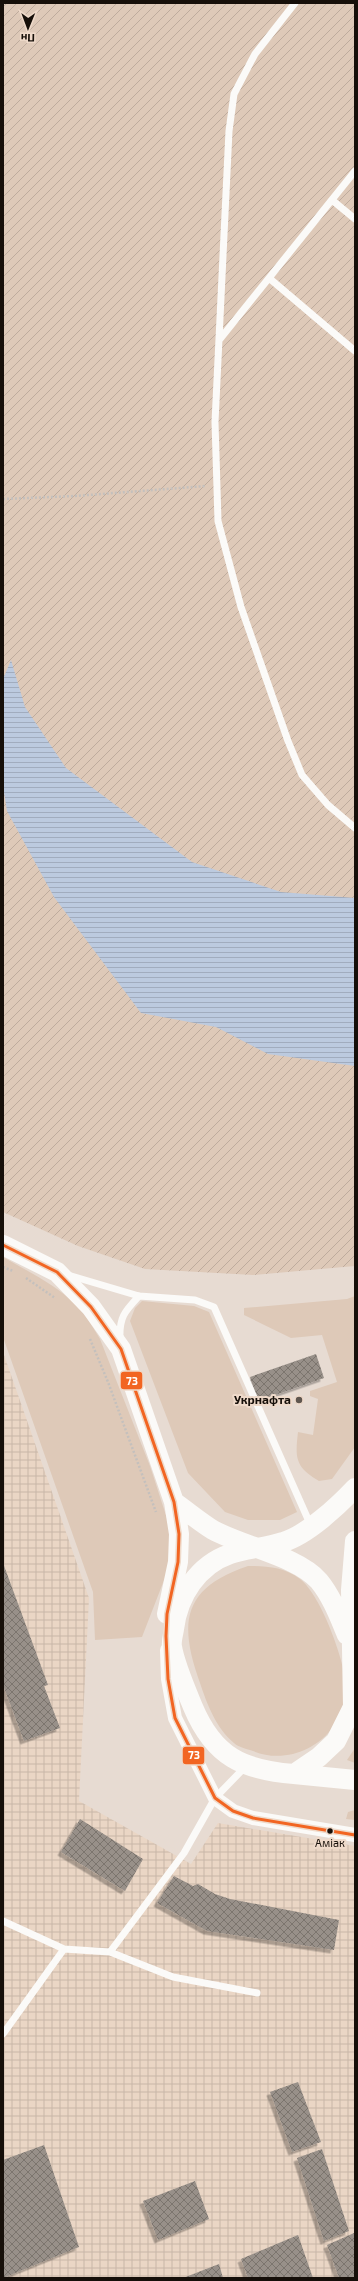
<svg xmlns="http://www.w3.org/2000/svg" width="358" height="2281" font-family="'Exo 2',sans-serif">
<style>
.industrial{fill:url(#industrial-grid)}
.green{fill:#dec9b8}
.garden{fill:url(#garden-furrows)}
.water{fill:url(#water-rules)}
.building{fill:url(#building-cross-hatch);filter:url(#shadow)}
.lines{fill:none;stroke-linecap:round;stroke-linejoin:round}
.path{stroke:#c4c0bd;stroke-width:2.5;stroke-dasharray:2 2;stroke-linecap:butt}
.lane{stroke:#fbfaf8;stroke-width:7}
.street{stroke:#fbfaf8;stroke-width:14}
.secondary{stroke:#fbfaf8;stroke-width:20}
.bus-1-casing{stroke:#efdaca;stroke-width:6}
.bus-1{stroke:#f26522;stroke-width:3}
.poi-dot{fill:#5f564f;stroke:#efdaca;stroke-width:1.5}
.bus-dot{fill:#160f09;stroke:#efdaca;stroke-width:1.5}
.labels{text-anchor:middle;stroke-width:4;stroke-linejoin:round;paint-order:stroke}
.bus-label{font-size:11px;fill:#160f09;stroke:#efdaca}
.poi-label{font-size:12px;font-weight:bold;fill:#160f09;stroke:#efdaca;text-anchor:end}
.line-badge{stroke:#efdaca;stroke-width:1.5}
.badge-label{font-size:11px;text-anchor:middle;font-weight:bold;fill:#fff}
</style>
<defs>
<pattern id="industrial-grid" width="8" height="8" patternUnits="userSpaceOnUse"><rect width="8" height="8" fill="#ead6c5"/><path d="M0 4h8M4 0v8" fill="none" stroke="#c8b6a8"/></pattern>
<pattern id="garden-furrows" width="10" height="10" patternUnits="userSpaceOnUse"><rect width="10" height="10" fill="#dec9b8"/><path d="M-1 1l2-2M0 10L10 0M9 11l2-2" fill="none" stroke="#beab9d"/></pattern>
<pattern id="water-rules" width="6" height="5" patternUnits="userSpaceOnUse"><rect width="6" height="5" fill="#bccadf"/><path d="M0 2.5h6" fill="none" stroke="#a1acbe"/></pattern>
<pattern id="building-cross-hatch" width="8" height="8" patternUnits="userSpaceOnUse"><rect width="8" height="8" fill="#989089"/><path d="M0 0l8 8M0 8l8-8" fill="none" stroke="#7b746e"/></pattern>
<filter id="shadow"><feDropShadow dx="-3.5" dy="3.5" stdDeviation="0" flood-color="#0004"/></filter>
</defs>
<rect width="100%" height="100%" fill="#e7dbd2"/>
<!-- industrial -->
<path class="industrial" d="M3,1352L89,1598L79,1801L191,1864L218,1823L355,1846V2278H3Z"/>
<!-- green -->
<path class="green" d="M3,1257C27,1271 55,1284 75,1304C85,1314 93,1327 100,1339L150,1466L173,1537V1557L142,1637L95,1640L93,1592L3,1337Z
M355,1296V1447L332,1479L319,1481C295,1467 295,1458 298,1432L313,1435L318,1399L310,1396V1391L337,1382L322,1335L291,1338L244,1315V1308L347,1299Z
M142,1301L194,1306L209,1312L297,1512L280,1520H248L225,1512L188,1473L130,1321L135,1308Z
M248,1566C267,1566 284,1567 300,1579C322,1596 347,1666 347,1694C347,1699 343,1704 342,1708C339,1714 337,1722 333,1727C315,1752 281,1763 253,1751C247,1749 238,1747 234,1743C216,1728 207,1704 200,1683C178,1622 183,1588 248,1566Z
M355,1748V1763L347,1760Z
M355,1810V1820L346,1819L348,1812Z"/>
<!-- garden -->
<path class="garden" d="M3,3H355V1266L253,1275L145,1269L78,1246L3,1212Z"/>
<!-- water -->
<path class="water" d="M11,660L25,707L66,768L192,862L281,892L355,898V1066L268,1054L216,1027L141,1013L54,897L7,811L3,786V679Z"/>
<!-- building -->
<path class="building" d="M316,1354L324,1378L258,1401L250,1377Z
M3,1563L48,1685L44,1686L60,1728L24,1741L3,1685Z
M80,1819L143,1859L125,1891L61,1852Z
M174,1876L193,1886L198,1884L215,1894L230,1899L339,1920L334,1950L207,1931L157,1903Z
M298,2082L321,2142L292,2152L270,2092Z
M44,2145L79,2247L3,2278V2160Z
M322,2149L349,2231L324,2241L297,2158Z
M195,2181L209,2219L158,2240L143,2201Z
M354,2233L355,2278H339L327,2245Z
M298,2235L313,2278H248L241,2259Z
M219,2264L223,2278H183Z"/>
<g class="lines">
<!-- path -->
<path class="path" d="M3,499L75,496L206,486
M3,1267L13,1271
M26,1278L55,1298
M90,1339L108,1382L156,1512"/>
<!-- lane -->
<path class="lane" d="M295,3L255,54L234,94L229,131L215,422L218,521L241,607L288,741L302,775L328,805L355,828
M332,200L355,219
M269,278L355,351
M220,339L355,171
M68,1275L139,1296L195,1300L214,1307L311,1526
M120,1339C119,1317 125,1311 139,1296
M3,1921L64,1949
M110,1952L173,1977L257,1993
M3,2034L64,1949L110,1952L184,1853L215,1798L246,1766"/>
<!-- street -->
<path class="street" d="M167,1650L168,1679L175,1718L215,1798L233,1811L253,1818L355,1835"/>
<!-- secondary -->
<path class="secondary" d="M3,1245L57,1272L91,1307L121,1349L174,1502L179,1534L178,1562L167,1614
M355,1488C338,1506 307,1535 283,1542C266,1548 247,1548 230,1554C198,1565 178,1596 174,1629C173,1635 171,1642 172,1647C175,1665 186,1690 193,1707C214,1757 243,1770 294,1774L319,1757L336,1741L353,1707L351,1590L355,1541
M174,1502C187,1511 200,1522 213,1530C244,1547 297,1556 319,1581C332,1597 339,1616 347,1635
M294,1774L355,1780"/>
<defs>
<path id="bus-1" d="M3,1245L57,1272L91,1307L121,1349L174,1502L179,1534L178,1562L167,1614L166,1636L168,1679L175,1718L215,1798L233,1811L253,1818L355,1835"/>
</defs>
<!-- bus-1 casing -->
<use href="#bus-1" class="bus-1-casing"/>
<!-- bus-1 -->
<use href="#bus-1" class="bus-1"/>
</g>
<!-- markers -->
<circle class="poi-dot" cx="299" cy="1400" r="4"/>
<circle class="bus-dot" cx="330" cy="1831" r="3.5"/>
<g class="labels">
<!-- bus labels -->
<g class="bus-label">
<text x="330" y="1847">Аміак</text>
</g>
<!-- poi labels -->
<g class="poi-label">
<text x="291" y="1404">Укрнафта</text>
</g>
</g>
<g class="line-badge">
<rect x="120" y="1371" width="23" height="19" rx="4" fill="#f26522"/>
<rect x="182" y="1746" width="23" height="19" rx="4" fill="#f26522"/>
</g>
<g class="badge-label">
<text x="132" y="1385">73</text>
<text x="194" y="1759">73</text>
</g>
<!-- border -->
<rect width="358" height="2281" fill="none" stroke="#160f09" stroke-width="8"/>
<!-- north arrow -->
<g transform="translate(28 28) rotate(181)" stroke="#efdaca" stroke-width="3" paint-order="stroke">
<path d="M0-3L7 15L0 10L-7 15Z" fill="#160f09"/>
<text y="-6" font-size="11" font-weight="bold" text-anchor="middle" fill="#160f09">Пн</text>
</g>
</svg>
